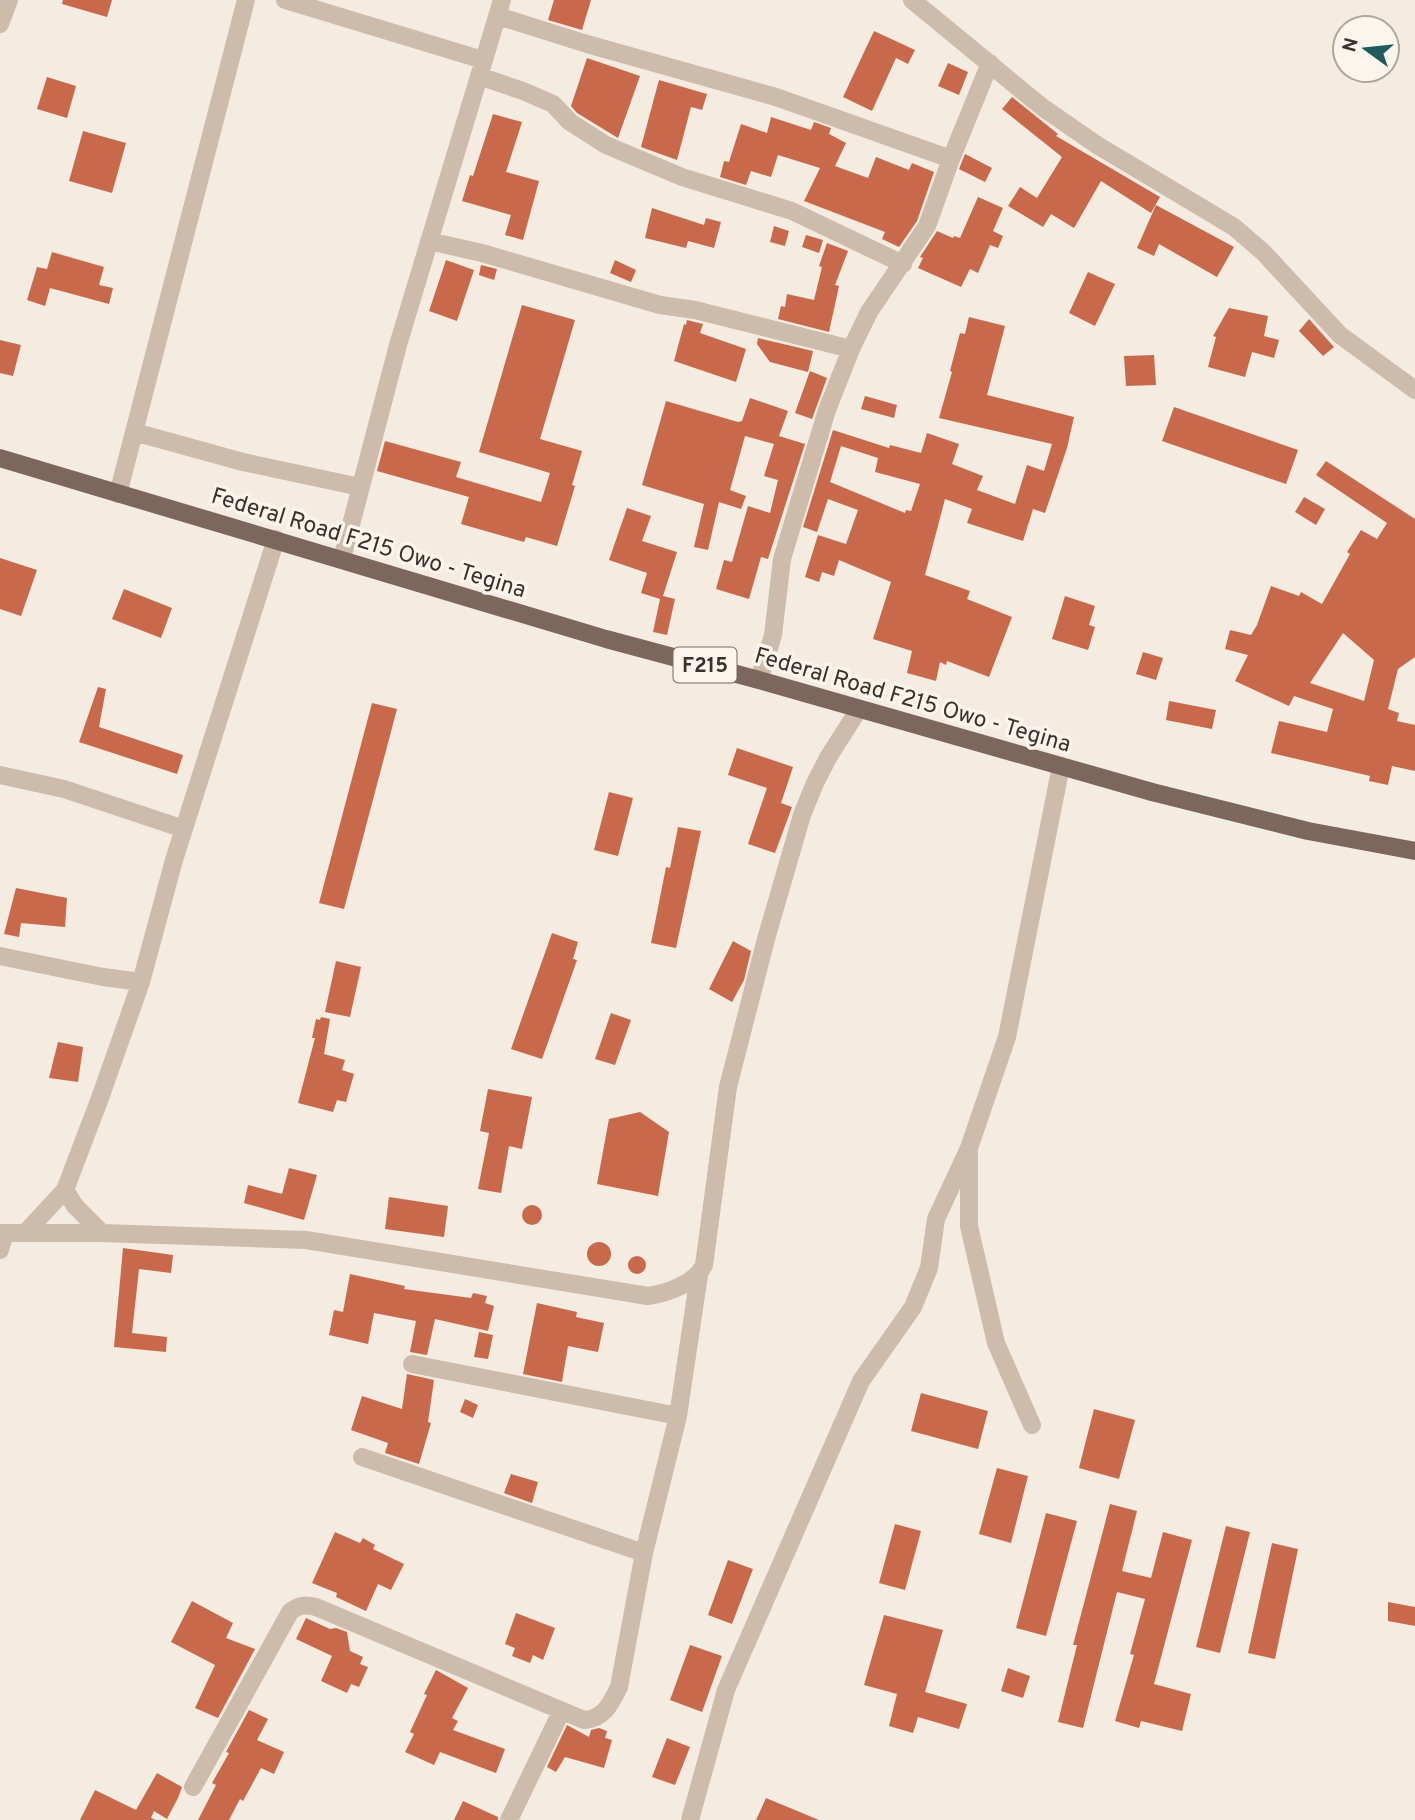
<svg xmlns="http://www.w3.org/2000/svg" width="1415" height="1820" font-family="Overpass,sans-serif">
<style>
.building{fill:#c8694b;fill-rule:evenodd}
.lines{fill:none;stroke-linecap:round;stroke-linejoin:round}
.minor{stroke:#cdbbac;stroke-width:18}
.primary{stroke:#7d675c;stroke-width:18}
.labels{text-anchor:middle;stroke-width:7;stroke-linejoin:round;paint-order:stroke}
.shield{fill:#fbf5ee;stroke:#756b66;stroke-width:2}
.shield-label{font-size:21px;font-weight:bold;fill:#3b302b}
.street-label{font-size:23px;fill:#3b302b;stroke:#fbf5ee}
</style>
<rect width="100%" height="100%" fill="#f4ebe1"/>
<!-- building -->
<path class="building" d="M63,0H112L107,17L62,4Z
M554,0H591L582,30L548,20Z
M874,31L915,50L908,64L896,58L872,111L843,97Z
M587,58L640,76L618,138L577,113L571,106Z
M948,63L968,72L959,95L938,86Z
M47,77L76,86L67,118L37,109Z
M659,80L707,94L702,110L691,107L677,160L641,147Z
M1012,97L1058,134L1056,136L1160,197L1151,213L1101,181L1074,228L1051,214L1043,227L1008,206L1020,187L1037,198L1062,157L1002,109Z
M493,114L522,122L506,172L539,181L523,240L505,235L511,215L462,201L470,175L473,176Z
M771,117L811,130L814,122L831,128L829,134L846,143L835,166L868,178L876,157L909,170L912,163L934,172L917,221L899,247L882,239L885,232L804,201L820,168L778,155L771,177L751,171L746,185L720,177L724,161L729,162L741,124L767,133Z
M83,131L126,143L112,193L69,181Z
M965,154L992,168L985,182L959,169Z
M978,197L1003,208L993,231L1003,236L998,248L990,245L978,273L970,269L961,287L918,268L923,258L920,257L937,231L953,238L954,236L960,238Z
M1156,205L1234,247L1217,277L1159,244L1154,256L1137,248Z
M652,208L704,225L706,218L721,222L714,248L688,241L686,248L645,238Z
M774,226L789,231L785,246L770,242Z
M806,235L823,240L819,253L802,247Z
M827,243L848,251L835,285L839,286L829,332L778,319L781,306L785,307L787,294L814,300L822,267L819,266Z
M52,252L104,267L99,285L113,288L109,304L50,288L45,306L27,300L37,267L47,269Z
M446,260L474,270L457,321L429,311Z
M615,260L636,270L631,282L610,273Z
M481,265L497,269L494,280L479,275Z
M1088,272L1115,284L1095,326L1069,313Z
M522,305L575,320L540,439L582,451L572,485L575,486L557,546L526,537L524,542L461,524L469,497L377,471L385,441L461,462L456,477L541,502L550,473L479,452Z
M1229,308L1268,316L1264,336L1279,340L1274,358L1252,352L1245,377L1208,367L1216,337L1213,336Z
M969,317L1005,326L987,395L1074,417L1067,448L1045,513L1033,509L1023,541L967,523L972,509L945,499L925,575L970,591L967,599L1012,617L989,677L947,661L946,665L940,662L936,681L907,673L912,651L873,639L891,582L839,560L834,576L822,572L819,582L805,577L818,535L846,544L858,510L828,499L817,532L803,527L833,430L889,448L890,445L921,453L927,433L959,444L952,464L983,476L977,490L1015,504L1027,465L1044,471L1052,444L939,418L952,372L950,371L960,333L965,334ZM841,446L878,458L875,472L920,484L911,511L906,510L905,513L830,482Z
M1309,319L1334,347L1323,356L1299,331Z
M687,320L703,324L700,333L746,349L736,382L674,361L684,324L686,325Z
M758,338L813,351L808,372L770,362L757,344Z
M0,340L21,345L13,376L0,373Z
M1154,355L1156,385L1126,386L1124,356Z
M810,371L827,378L812,419L795,413Z
M865,396L897,405L894,418L861,409Z
M750,398L788,411L779,436L805,444L768,559L761,557L749,599L716,589L724,560L732,562L748,506L770,513L778,480L764,476L774,444L745,436L730,490L746,496L741,509L719,502L708,550L694,547L704,504L642,485L666,401L738,422L742,421Z
M1174,407L1298,450L1286,484L1162,441Z
M1326,461L1415,519V657L1398,669L1388,709L1399,713L1397,721L1415,725V771L1392,766L1388,785L1369,781L1370,776L1271,753L1279,721L1327,732L1333,709L1294,696L1289,706L1235,681L1248,655L1225,649L1230,630L1251,635L1257,625L1271,586L1299,596L1301,592L1322,604L1350,554L1347,552L1361,530L1377,539L1387,523L1316,475ZM1343,633L1374,660L1364,701L1310,683Z
M1304,497L1325,509L1316,525L1295,512Z
M627,508L651,516L642,541L677,552L663,596L675,599L667,635L653,632L660,599L641,593L647,573L609,560Z
M0,558L37,570L21,616L0,609Z
M124,589L172,608L161,638L112,619Z
M1065,596L1095,606L1089,625L1095,627L1088,650L1052,639Z
M1143,652L1163,658L1156,680L1136,674Z
M98,687L106,689L99,727L183,755L177,774L79,742Z
M1169,701L1216,710L1212,729L1166,720Z
M372,703L397,709L344,909L319,903Z
M737,748L793,767L781,803L792,807L775,853L748,844L767,788L728,775Z
M609,792L633,798L618,856L594,850Z
M678,827L701,831L676,948L651,943L666,867L670,868Z
M16,888L67,898L65,927L21,923L19,937L4,934Z
M552,933L578,942L573,959L577,960L542,1059L511,1049Z
M733,941L751,951L744,980L732,1002L709,989Z
M336,961L361,967L350,1017L325,1012Z
M611,1013L631,1020L615,1065L595,1059Z
M321,1017L330,1019L324,1054L345,1060L342,1070L354,1074L346,1102L337,1100L333,1112L298,1103L315,1038H312L316,1019L320,1020Z
M58,1042L83,1047L78,1082L49,1078Z
M488,1089L532,1097L522,1149L509,1146L501,1193L478,1189L489,1133L480,1131Z
M640,1112L669,1132L658,1196L597,1184L609,1119Z
M289,1168L317,1175L304,1220L244,1203L248,1185L282,1194Z
M389,1197L448,1206L444,1237L385,1229Z
M522 1215a10 10 0 1 1 20 0a10 10 0 1 1-20 0Z
M587 1254a12 12 0 1 1 24 0a12 12 0 1 1-24 0Z
M123,1248L173,1255L171,1273L139,1269L132,1333L167,1337L166,1352L114,1347Z
M628 1265a9 9 0 1 1 18 0a9 9 0 1 1-18 0Z
M350,1274L405,1286L404,1289L471,1298L473,1293L487,1296L485,1303L494,1306L488,1331L435,1319L427,1355L410,1352L416,1321L374,1313L368,1344L329,1335L334,1310L343,1312Z
M537,1303L577,1312L576,1317L604,1323L598,1352L568,1346L562,1382L523,1374Z
M479,1332L493,1335L488,1359L474,1357Z
M407,1374L434,1380L428,1422L431,1423L419,1464L385,1453L388,1443L351,1430L362,1396L402,1409Z
M921,1393L988,1411L978,1449L911,1431Z
M465,1399L478,1405L473,1418L460,1412Z
M1094,1409L1135,1420L1119,1479L1079,1468Z
M997,1468L1028,1476L1011,1543L979,1534Z
M511,1474L538,1482L532,1503L504,1493Z
M1110,1504L1137,1511L1122,1571L1151,1578L1163,1532L1192,1540L1154,1684L1191,1694L1182,1731L1141,1721L1139,1728L1115,1721L1134,1655L1130,1654L1145,1599L1117,1592L1083,1728L1058,1722L1077,1645H1073Z
M1046,1513L1077,1521L1046,1636L1016,1628Z
M895,1524L921,1531L905,1590L879,1583Z
M1226,1526L1250,1532L1220,1653L1196,1647Z
M335,1532L360,1543L363,1538L375,1545L373,1549L404,1564L391,1590L378,1584L366,1611L336,1597L337,1593L312,1583Z
M1272,1543L1298,1549L1275,1659L1248,1653Z
M728,1560L753,1569L732,1624L708,1615Z
M192,1601L233,1623L226,1638L255,1649L218,1718L195,1708L215,1665L171,1642Z
M1388,1602L1415,1607V1626L1388,1621Z
M516,1613L555,1628L543,1660L533,1655L530,1663L512,1656L515,1648L505,1644Z
M884,1615L943,1630L925,1692L967,1704L959,1729L918,1717L913,1733L889,1726L897,1694L864,1685Z
M306,1618L330,1629L336,1628L347,1632L350,1651L363,1657L360,1664L368,1667L359,1687L351,1684L347,1693L321,1681L332,1656L296,1639Z
M690,1645L722,1656L702,1712L670,1700Z
M1008,1668L1030,1676L1023,1698L1001,1691Z
M436,1670L468,1688L452,1718L458,1721L453,1730L505,1749L496,1773L440,1752L434,1765L405,1752L414,1734L410,1732L427,1695L424,1694Z
M249,1710L268,1719L257,1740L284,1752L274,1774L261,1768L243,1801L240,1799L229,1820H198L216,1785L212,1783L229,1753L226,1752Z
M567,1725L589,1737L591,1730L599,1728L607,1731L605,1738L612,1740L604,1768L565,1757L556,1772L547,1767Z
M667,1738L690,1747L675,1785L652,1777Z
M157,1773L182,1787L178,1798L167,1819L154,1811L151,1818L156,1820H80L95,1790L136,1810Z
M766,1798L819,1820H756Z
M463,1801L498,1817V1820H454Z"/>
<g class="lines">
<!-- minor -->
<path class="minor" d="M285,0L483,60
M912,0L1042,107L1097,145L1234,227L1263,252L1340,335L1415,390
M498,16L587,44L776,97L951,159
M0,24L9,0
M479,76L523,91L553,104L570,122L606,145L682,177L792,211L903,264
M429,241L482,253L660,305L695,310L851,349
M134,432L243,462L360,487
M118,494L246,0
M342,559L398,345L502,0
M759,680L773,635L782,559L827,410L851,349L869,312L927,226L951,159L990,63
M0,775L64,789L184,829
M0,956L103,977L141,982
M65,1190L75,1206L102,1233
M26,1232L65,1190L100,1098L141,982L174,860L276,539
M0,1233H102L306,1240L648,1296C668,1293 696,1283 704,1265L728,1087L766,939L802,815L815,783L829,756L859,709
M0,1250L5,1233
M412,1364L678,1416
M1032,1425L996,1343L969,1226V1148L1007,1037L1061,766
M362,1457L644,1553
M193,1787L290,1612C299,1605 305,1604 316,1607L584,1720C604,1719 611,1703 619,1687L644,1553L678,1416L699,1275
M509,1820L561,1712
M690,1820L726,1690L861,1381L913,1307L929,1268L936,1219L969,1148"/>
<!-- primary -->
<path class="primary" d="M0,458L606,639L759,680L1152,792L1308,831L1415,851"/>
</g>
<g class="labels">
<!-- shield labels -->
<rect class="shield" x="673.5" y="647.5" width="63" height="35" rx="5"/>
<g class="shield-label">
<text x="705" y="672">F215</text>
</g>
<!-- street labels -->
<g class="street-label">
<text transform="translate(369 542) rotate(17)" y="8">Federal Road F215 Owo - Tegina</text>
<text transform="translate(913 699) rotate(16)" y="8">Federal Road F215 Owo - Tegina</text>
</g>
</g>
<!-- north arrow -->
<g transform="translate(1366 49) rotate(285)"><circle r="33" fill="#fbf5ee" stroke="#aea6a0" stroke-width="2"/>
<path d="M0-5L12 26L0 18L-12 26Z" fill="#1f5a5e"/>
<text y="-10" font-size="19" font-weight="bold" text-anchor="middle" fill="#3b302b">N</text>
</g>
</svg>
